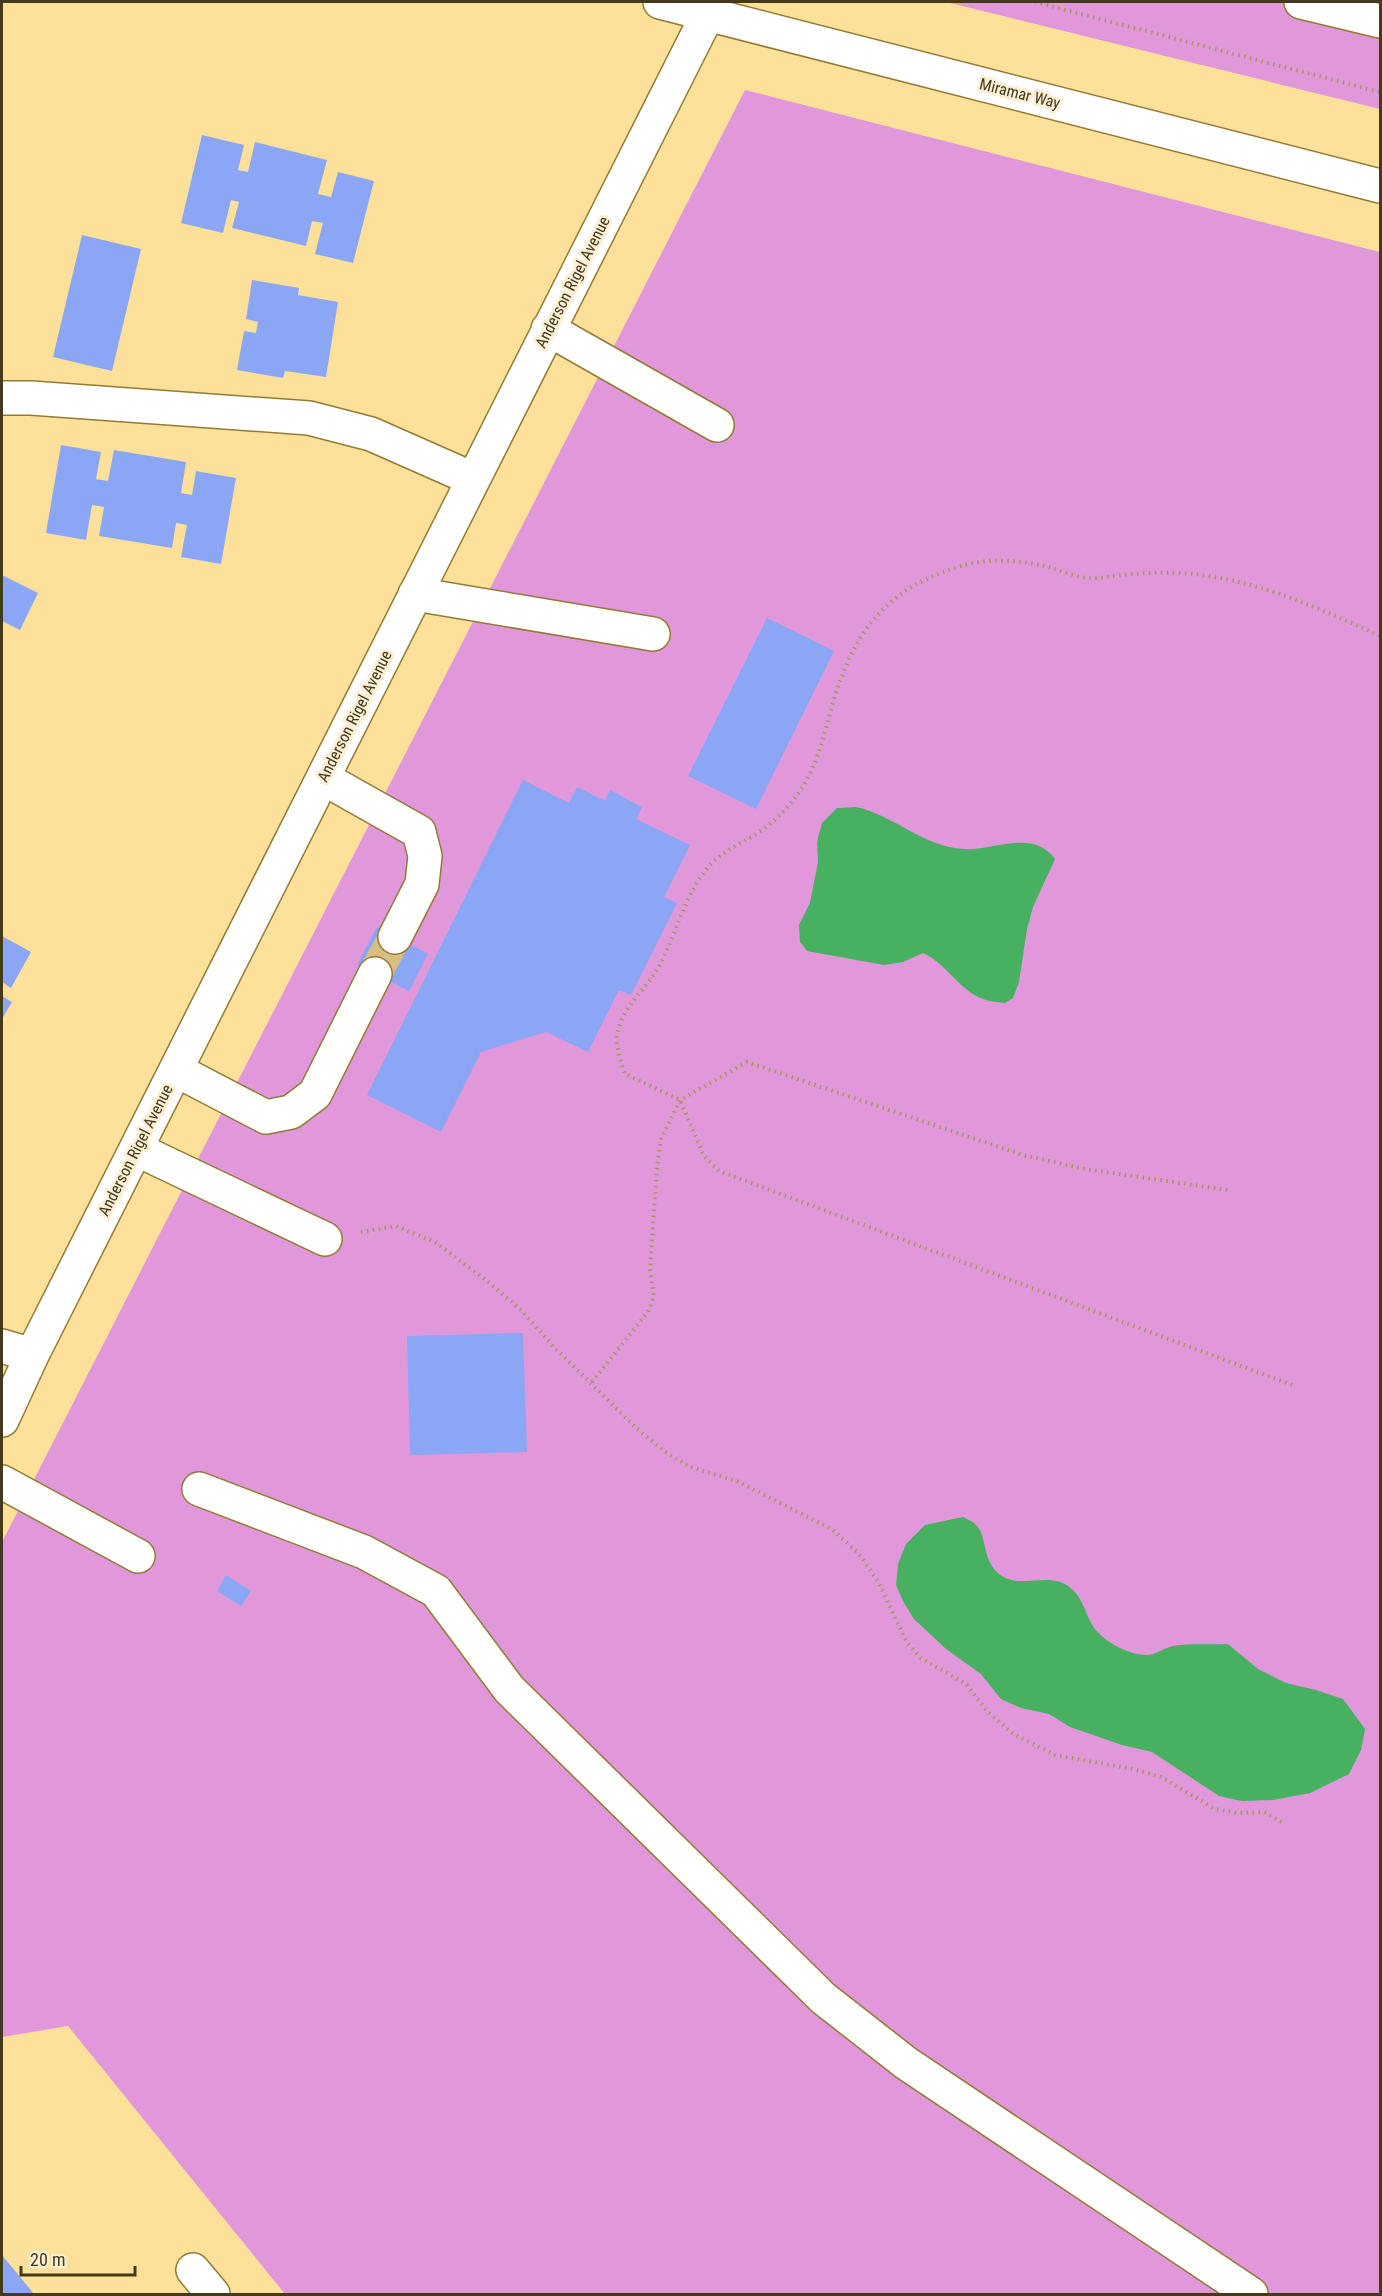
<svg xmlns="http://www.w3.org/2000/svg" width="1382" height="2296" font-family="'Roboto Condensed',sans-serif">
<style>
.green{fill:#e098db}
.water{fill:#47b061}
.building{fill:#8aa6f5}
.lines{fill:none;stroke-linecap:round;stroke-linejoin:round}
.minor-tunnel{stroke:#d8bf81;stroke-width:33;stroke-dasharray:33 16;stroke-linecap:butt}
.minor-casing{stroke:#947a33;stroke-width:36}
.path{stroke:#a99561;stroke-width:4;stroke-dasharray:1.5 4.5;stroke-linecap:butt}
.minor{stroke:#fff;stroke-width:33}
.labels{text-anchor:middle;stroke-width:6;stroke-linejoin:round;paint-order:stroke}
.street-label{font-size:16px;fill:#44391c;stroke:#fbf0d5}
</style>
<rect width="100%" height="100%" fill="#fde19a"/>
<!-- green -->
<path class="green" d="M946,2H1380V109Z
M745,90L1380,252V2294H285L68,2026L2,2037V1542Z"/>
<!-- water -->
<path class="water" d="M856,807C894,815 923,847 964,849C994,851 1033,828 1055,859L1033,907L1027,929L1019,982L1013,998L1005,1003C996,1002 986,1001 978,997C957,986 945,963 923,953L903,962L884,965L807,951L800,942L799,925L810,903L818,862L817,842L822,823L837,808Z
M963,1517C967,1519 972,1521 975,1524C988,1535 981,1558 998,1573C1016,1589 1040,1575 1060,1582C1078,1588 1083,1605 1090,1621C1098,1639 1127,1655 1147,1655C1155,1655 1164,1648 1173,1646C1190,1643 1210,1645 1228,1644L1258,1669L1286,1683L1316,1690L1343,1699L1365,1729L1361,1750L1349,1774L1310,1793L1273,1800L1242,1801L1219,1796L1152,1752L1122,1745L1070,1727L1049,1714L1021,1708L1001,1699L981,1674L946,1649L914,1619L904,1603L896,1585L898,1564L906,1544L925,1525Z"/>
<!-- building -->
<path class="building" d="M202,135L244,145L238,170L248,172L255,142L327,160L318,194L331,197L338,172L374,181L353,263L315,254L323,223L312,221L306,246L232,228L239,202L231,200L223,233L181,223Z
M82,235L141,249L112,371L53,357Z
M252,280L299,288L298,295L338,302L326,377L285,371L283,378L237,370L244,331L256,333L258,322L246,319Z
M61,445L101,452L96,479L108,481L114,450L186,462L181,493L192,495L196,471L236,478L221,564L181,557L187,525L176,523L172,548L99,536L104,507L92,505L86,540L46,533Z
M2,575L38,593L20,630L2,621Z
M767,618L834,651L756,809L688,776Z
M523,780L569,803L577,787L605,801L610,790L642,807L636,819L690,845L664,897L677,903L631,995L619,990L588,1052L546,1032L481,1052L441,1132L367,1095Z
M377,927L428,954L409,991L357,965Z
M2,936L31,952L11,988L2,982Z
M2,996L12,1002L2,1019Z
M523,1333L527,1452L410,1455L407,1336Z
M226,1575L251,1591L241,1606L217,1591Z
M2,2255L34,2294H2Z"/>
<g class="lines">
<!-- minor-tunnel -->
<path class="minor-tunnel" d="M375,974L395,937"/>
<defs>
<path id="minor" d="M660,2L1380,186
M1301,2L1380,21
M548,329L717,425
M2,398H31L309,418L371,434L473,479
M415,594L653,634
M323,778L419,832L425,856L422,884L395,937
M176,1070L266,1117L291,1112L315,1094L375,974
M136,1149L325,1239
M2,1346L32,1355
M2,1420L32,1355L714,2
M2,1482L138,1556
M199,1489L364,1552L436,1591L509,1689L823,1998L906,2063L1251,2294
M193,2270L213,2294"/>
</defs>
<!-- minor casing -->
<use href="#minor" class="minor-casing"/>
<!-- path -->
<path class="path" d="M1035,2L1380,92
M361,1232L396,1226L435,1242L486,1280L521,1310L554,1347L636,1428L664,1451L690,1467L737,1481L833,1530L858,1553L878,1581L906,1641L921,1658L966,1684L987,1711L1013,1734L1055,1755L1133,1769L1161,1777L1215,1809L1238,1813L1264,1812L1285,1824
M592,1382L648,1312L654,1297L650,1269L657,1168L661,1139L680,1100L747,1062L1023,1155L1085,1169L1228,1190
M1292,1385L719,1171L704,1156L680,1100L625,1074C620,1059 614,1043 619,1027C626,1005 643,991 655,973C677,938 683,893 712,863C727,848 746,842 762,830C777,819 789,807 800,791C817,766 824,735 832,706C853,632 886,588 961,566C991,557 1022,560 1052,568C1063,572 1076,577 1088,578C1099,579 1110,576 1121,575C1141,573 1160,572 1180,573C1251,577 1317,607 1380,636"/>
<!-- minor -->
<use href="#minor" class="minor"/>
</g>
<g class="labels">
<!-- street labels -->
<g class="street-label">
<text transform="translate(1020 93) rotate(14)" y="6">Miramar Way</text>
<text transform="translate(572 282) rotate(-63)" y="6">Anderson Rigel Avenue</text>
<text transform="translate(354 716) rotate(-63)" y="6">Anderson Rigel Avenue</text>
<text transform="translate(135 1150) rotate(-63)" y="6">Anderson Rigel Avenue</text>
</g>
</g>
<!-- border -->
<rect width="1382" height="2296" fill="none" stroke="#44391c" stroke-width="6"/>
<!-- scale -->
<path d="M21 2266v9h114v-9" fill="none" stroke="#44391c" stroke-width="3"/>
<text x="30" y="2266" font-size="18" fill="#44391c" stroke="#fbf0d5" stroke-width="4.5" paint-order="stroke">20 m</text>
</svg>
